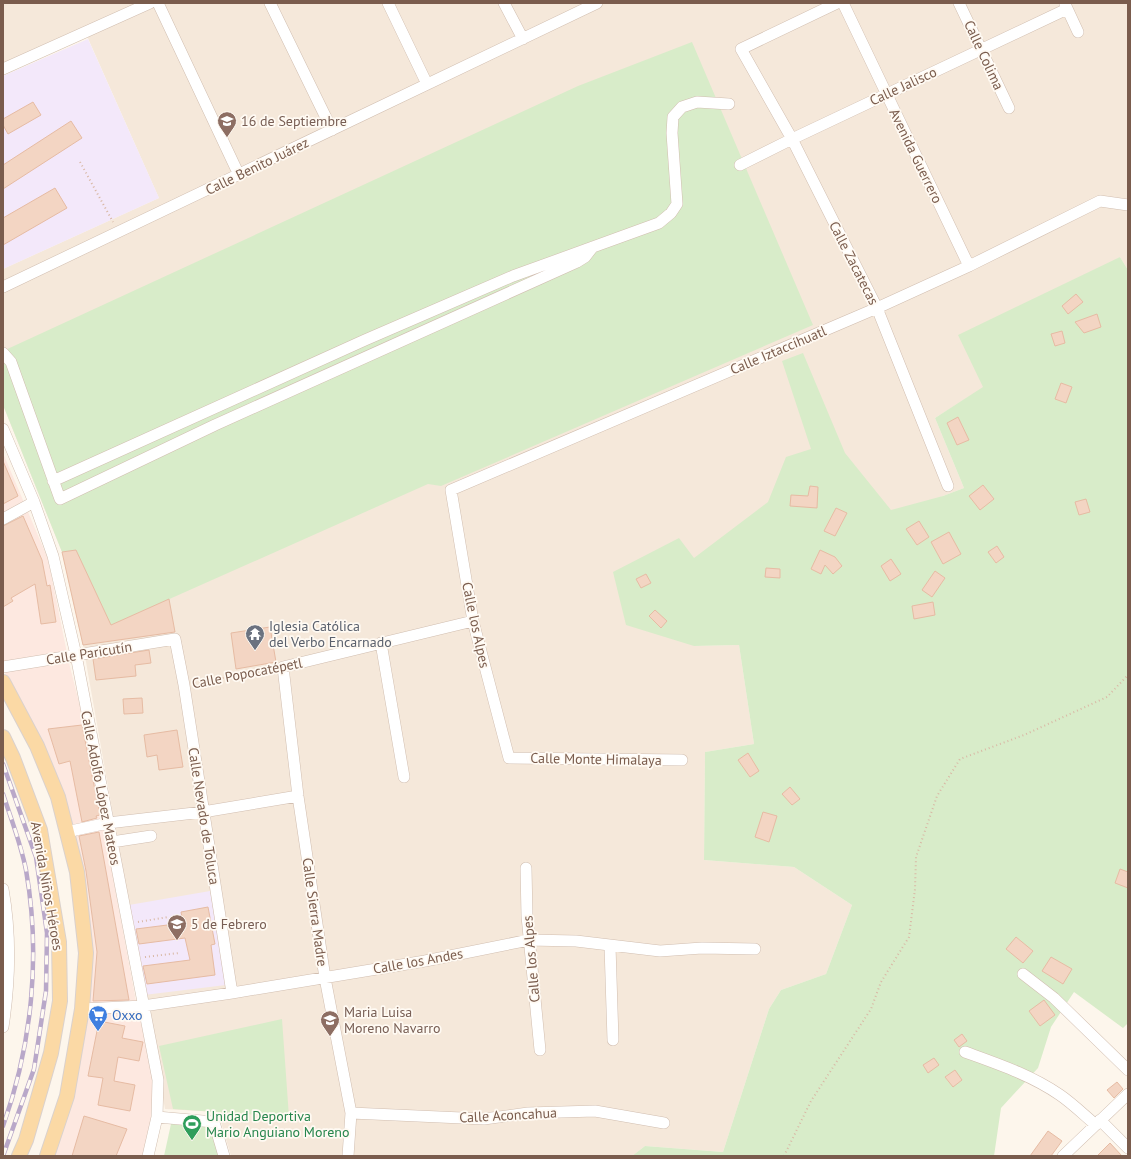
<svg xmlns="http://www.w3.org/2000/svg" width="1131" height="1159" font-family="'PT Sans',sans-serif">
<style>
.residential{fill:#f5e8da}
.commercial{fill:#fde8e0}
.education{fill:#f3e8fa}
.green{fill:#d8ecc9}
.building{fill:#f3d5c3;stroke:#e6bba3}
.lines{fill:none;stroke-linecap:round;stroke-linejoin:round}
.minor-casing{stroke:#d1beb0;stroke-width:12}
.major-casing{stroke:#dad1cd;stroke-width:16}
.path{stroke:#d9b8a5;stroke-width:2;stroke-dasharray:1 3;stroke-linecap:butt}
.minor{stroke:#fff;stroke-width:11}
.major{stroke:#fbd9a5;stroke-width:14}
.rail-casing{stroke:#b9a8c9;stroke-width:4.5}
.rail{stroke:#fffaf3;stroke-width:3;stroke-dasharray:9;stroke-linecap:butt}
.labels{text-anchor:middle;stroke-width:3.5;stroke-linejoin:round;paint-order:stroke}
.street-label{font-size:14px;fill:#7a5c4d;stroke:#fffaf3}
.education-label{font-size:14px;fill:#785e54;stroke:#fffaf3;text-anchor:start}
.worship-label{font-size:14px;fill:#5b616d;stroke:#fffaf3;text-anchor:start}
.shop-label{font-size:14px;fill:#366cbe;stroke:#fffaf3;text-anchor:start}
.leisure-label{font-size:14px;fill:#27864d;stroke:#fffaf3;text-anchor:start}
</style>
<rect width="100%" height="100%" fill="#fdf6ec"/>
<!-- residential -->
<path class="residential" d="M3,3H1128V270L1120,257L983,388L935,418L964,488L943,496L694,646L739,645L754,744L705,752L704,860L794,867L852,905L826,974L781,990L769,1009L723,1152L645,1146L632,1156H231L218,1112L165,1109L83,645L62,552L3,405V269L159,198L83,27L3,63Z"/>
<!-- commercial -->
<path class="commercial" d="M3,453L48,559L69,663L85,726L136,1001L154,1080L153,1115L144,1156H50L91,953L38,733L3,669Z"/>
<!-- education -->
<path class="education" d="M88,39L159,198L3,269V76Z
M210,891L226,985L144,995L129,905Z"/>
<!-- green -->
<path class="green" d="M692,42L813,325L441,486L428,484L111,625L76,550L62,552L3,405V351L578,86Z
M1120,257L1128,270V1023L1123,1028L1074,992L1051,1027L1038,1068L1001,1108L994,1156H632L645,1146L723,1152L769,1009L781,990L826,974L852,905L794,867L704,860L705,752L754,744L739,645L694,646L626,625L613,572L679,538L694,558L768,502L786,457L811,449L782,361L803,353L845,453L891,510L943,496L964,488L935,418L983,387L958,335Z
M282,1019L289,1117L173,1109L159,1046Z
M171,1124L212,1126L220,1156H164Z"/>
<!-- building -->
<path class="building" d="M33,102L41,115L8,134L3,125V119Z
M71,121L82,138L3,189V165Z
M55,188L67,208L3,245V218Z
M1076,294L1083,302L1068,314L1062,306Z
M1097,314L1101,327L1084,333L1075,322Z
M1062,331L1065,343L1055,346L1051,334Z
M1061,383L1072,387L1066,403L1055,399Z
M958,417L969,440L957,445L947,423Z
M3,461L18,496L3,504Z
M983,485L994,499L980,510L969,496Z
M810,486L818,487L817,508L790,506L791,495L808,496Z
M1086,499L1090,512L1079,515L1075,502Z
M836,508L847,513L835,536L824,531Z
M23,516L42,560L47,586L50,585L56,622L41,624L35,584L11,598L13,601L3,607V526Z
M919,521L929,537L917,545L906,529Z
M949,532L961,554L943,564L931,542Z
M997,546L1004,557L996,563L988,552Z
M76,550L111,625L169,599L175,632L83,645L62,552Z
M820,550L835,557L842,566L833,574L825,565L821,574L811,569Z
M891,559L901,574L890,581L881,566Z
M766,568L780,569V578L765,577Z
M935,571L945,578L932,597L922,590Z
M646,574L651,583L641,588L636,579Z
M933,602L935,615L914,619L912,606Z
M655,610L667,621L661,628L649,616Z
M270,627L276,662L236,669L231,633Z
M149,650L151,663L135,665L136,676L96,680L93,659Z
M142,698L143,713L124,714L123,699Z
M82,725L100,815L96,816L97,818L82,822L70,761L59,764L48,729Z
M177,730L183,767L159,770L157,755L147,757L144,735Z
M748,753L759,771L750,777L738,760Z
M790,787L800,799L792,805L782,794Z
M763,812L777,816L769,842L755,837Z
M99,832L129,1000L93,1001L97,952L86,871L79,836Z
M1120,869L1128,872V888L1115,883Z
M208,907L215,944L211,945L215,975L147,984L143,966L190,960L185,938L139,944L136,929L183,923L181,912Z
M1016,937L1033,951L1023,963L1006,949Z
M1051,957L1072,969L1063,984L1042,971Z
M1044,1000L1055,1015L1040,1026L1029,1011Z
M99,1021L125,1026L122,1038L143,1042L139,1061L118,1057L114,1081L135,1085L130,1111L98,1105L103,1078L88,1076Z
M962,1034L967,1041L959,1047L954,1040Z
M934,1058L939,1065L928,1073L923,1065Z
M955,1070L962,1080L953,1087L945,1077Z
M1117,1082L1123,1089L1114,1098L1107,1090Z
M84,1116L127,1129L116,1156H72Z
M1048,1131L1062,1141L1051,1156H1030Z
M1110,1143L1122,1156H1097Z"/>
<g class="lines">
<defs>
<path id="minor" d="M158,3L239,175
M270,3L332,130
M388,3L427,84
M504,3L523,39
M837,3L741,49L792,139L877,308L948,486
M843,3L969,266
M959,3L1009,108
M1065,4L1078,32
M3,69L150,3
M740,165L792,139L1067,9
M3,287L597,3
M3,353L11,362L60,499L215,425L577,262L585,257L592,248
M3,429L34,502L53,556L76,655L158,1080L157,1117L148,1156
M53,481L365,340L513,276L659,223L671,213L677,204L672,133L673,117L682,107L697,102L729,104
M3,519L34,502
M381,643L404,777
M3,667L175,639L184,685L232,993
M682,760L509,758L473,621L451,490L877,308L969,266L1100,201L1128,205
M66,832L108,823L203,812L298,796
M112,842L151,836
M526,868L527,916L540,1050
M3,889C11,934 10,981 3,1027
M610,946L613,1040
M1023,974L1054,998L1128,1070
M82,1009L143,1006L232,993L425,961L529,940L576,941L660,951L702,948L755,949
M965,1052C998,1064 1031,1075 1060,1095C1073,1104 1084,1115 1096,1125
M351,1113L484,1119L528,1113L595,1111L664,1123
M157,1117L214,1122L224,1156
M1100,1120L1128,1148
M348,1156L351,1113L325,978L298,796L283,667L473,621
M1063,1156L1128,1094"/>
<path id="major" d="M3,682L37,746L58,797L77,872L86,953L82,1009L67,1096L47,1156
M3,737L13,758L40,830L59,942L60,1001L51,1053L26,1140L19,1156"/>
</defs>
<!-- minor casing -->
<use href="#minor" class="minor-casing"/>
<!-- major casing -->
<use href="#major" class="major-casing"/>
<!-- path -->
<path class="path" d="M80,162L113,222
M195,683L273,669
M138,922L168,917
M145,957L179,953
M784,1156L811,1101L871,1009L881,982L909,937L915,889L916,857L937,796L960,759L1024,735L1107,697L1128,675"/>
<!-- minor -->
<use href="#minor" class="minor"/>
<!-- major -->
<use href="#major" class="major"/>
<defs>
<path id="rail" d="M3,764L36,857L47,933L46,991L34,1069L3,1156
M3,794C11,819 21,844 26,870C41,955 32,1045 3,1126"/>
</defs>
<!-- rail casing -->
<use href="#rail" class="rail-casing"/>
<!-- rail -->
<use href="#rail" class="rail"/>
</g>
<!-- icons -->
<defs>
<symbol id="school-pin" viewBox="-11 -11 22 30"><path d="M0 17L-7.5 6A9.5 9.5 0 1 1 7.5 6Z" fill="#8d6e63" stroke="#fffaf3"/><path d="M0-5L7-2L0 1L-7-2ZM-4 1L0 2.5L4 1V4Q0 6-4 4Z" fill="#fff"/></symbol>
<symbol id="temple-pin" viewBox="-11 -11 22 30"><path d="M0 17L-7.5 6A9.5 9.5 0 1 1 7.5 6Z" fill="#6b7280" stroke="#fffaf3"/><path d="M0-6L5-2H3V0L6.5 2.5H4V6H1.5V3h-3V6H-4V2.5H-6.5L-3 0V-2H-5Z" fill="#fff"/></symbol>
<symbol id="supermarket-pin" viewBox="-11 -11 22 30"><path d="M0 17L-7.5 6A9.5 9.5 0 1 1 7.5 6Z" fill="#3f7fe0" stroke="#fffaf3"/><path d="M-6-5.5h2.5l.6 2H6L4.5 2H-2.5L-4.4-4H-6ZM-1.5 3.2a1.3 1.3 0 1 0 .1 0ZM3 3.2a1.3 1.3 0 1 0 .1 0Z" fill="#fff"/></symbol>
<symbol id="stadium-pin" viewBox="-11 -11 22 30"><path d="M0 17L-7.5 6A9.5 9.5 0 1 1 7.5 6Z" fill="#2e9e5b" stroke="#fffaf3"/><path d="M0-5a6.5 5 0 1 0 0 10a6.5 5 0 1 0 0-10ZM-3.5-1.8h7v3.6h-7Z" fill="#fff"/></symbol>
</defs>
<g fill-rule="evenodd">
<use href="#school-pin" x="216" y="110" width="22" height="30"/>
<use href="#temple-pin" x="244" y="623" width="22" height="30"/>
<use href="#school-pin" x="166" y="913" width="22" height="30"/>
<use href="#supermarket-pin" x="87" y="1004" width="22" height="30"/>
<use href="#school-pin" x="319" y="1009" width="22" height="30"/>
<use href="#stadium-pin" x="181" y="1113" width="22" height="30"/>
</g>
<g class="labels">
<!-- street labels -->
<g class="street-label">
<text transform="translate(984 55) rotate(65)" y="5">Calle Colima</text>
<text transform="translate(903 86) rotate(-25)" y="5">Calle Jalisco</text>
<text transform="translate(916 156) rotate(64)" y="5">Avenida Guerrero</text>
<text transform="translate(257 166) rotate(-26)" y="5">Calle Benito Juárez</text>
<text transform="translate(854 263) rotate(63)" y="5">Calle Zacatecas</text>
<text transform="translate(778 350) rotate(-23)" y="5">Calle Iztaccíhuatl</text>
<text transform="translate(476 625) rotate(78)" y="5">Calle los Alpes</text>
<text transform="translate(89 653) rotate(-9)" y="5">Calle Paricutín</text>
<text transform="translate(247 673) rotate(-11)" y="5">Calle Popocatépetl</text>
<text transform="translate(596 759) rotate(1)" y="5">Calle Monte Himalaya</text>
<text transform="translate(101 788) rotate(79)" y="5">Calle Adolfo López Mateos</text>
<text transform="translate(204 816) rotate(81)" y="5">Calle Nevado de Toluca</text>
<text transform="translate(47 886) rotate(80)" y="5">Avenida Niños Héroes</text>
<text transform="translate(315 912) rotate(82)" y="5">Calle Sierra Madre</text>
<text transform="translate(531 959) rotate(-95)" y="5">Calle los Alpes</text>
<text transform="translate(418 961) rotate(-10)" y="5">Calle los Andes</text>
<text transform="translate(508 1115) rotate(-3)" y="5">Calle Aconcahua</text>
</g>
<!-- education labels -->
<g class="education-label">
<text x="241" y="126">16 de Septiembre</text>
<text x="191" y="929">5 de Febrero</text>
<text x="344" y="1017">Maria Luisa<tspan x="344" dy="16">Moreno Navarro</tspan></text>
</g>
<!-- worship labels -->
<g class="worship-label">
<text x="269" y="631">Iglesia Católica<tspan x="269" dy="16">del Verbo Encarnado</tspan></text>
</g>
<!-- shop labels -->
<g class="shop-label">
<text x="112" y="1020">Oxxo</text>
</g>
<!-- leisure labels -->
<g class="leisure-label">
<text x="206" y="1121">Unidad Deportiva<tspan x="206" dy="16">Mario Anguiano Moreno</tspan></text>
</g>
</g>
<!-- border -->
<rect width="1131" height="1159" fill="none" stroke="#7a5c4d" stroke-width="8"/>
</svg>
